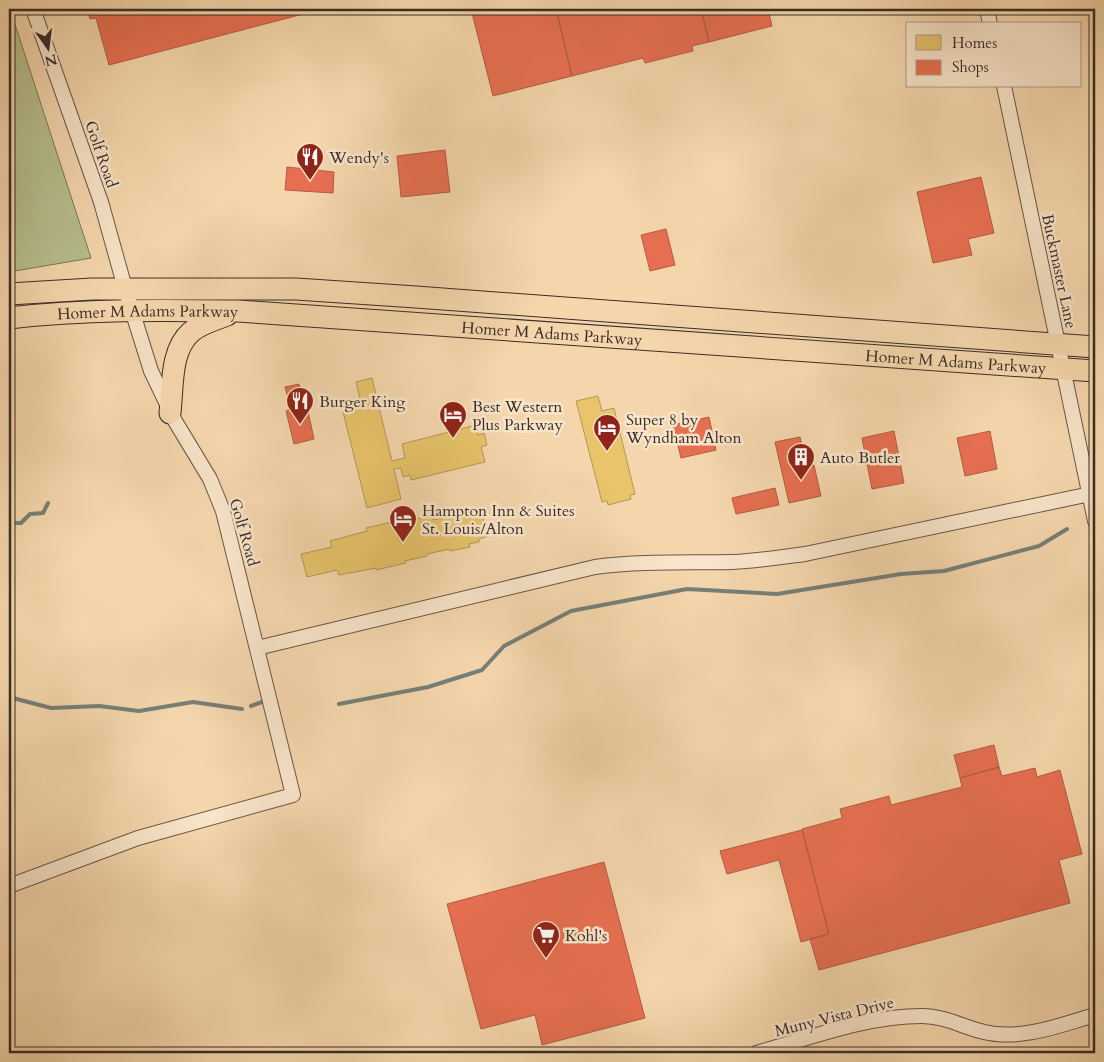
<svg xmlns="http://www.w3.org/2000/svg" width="1104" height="1062" font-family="Cardo,serif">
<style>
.green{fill:#b7be8d;stroke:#78765a}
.homes{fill:#e9c46a;stroke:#b49756}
.shops{fill:#e76f51;stroke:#b35b44}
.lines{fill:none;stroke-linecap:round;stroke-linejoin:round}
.stream{stroke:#758078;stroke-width:4}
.minor-casing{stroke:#695748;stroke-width:16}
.primary-casing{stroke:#3a2d27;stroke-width:23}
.minor{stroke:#f8e4c9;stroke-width:14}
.primary{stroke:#f5d6ac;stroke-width:21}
.labels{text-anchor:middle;stroke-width:5;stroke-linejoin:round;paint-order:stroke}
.street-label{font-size:16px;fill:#3a2d27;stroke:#f8e4c9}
.poi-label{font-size:16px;fill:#3a2d27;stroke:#f8e4c9;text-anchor:start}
</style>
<rect width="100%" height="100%" fill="#f5d6ac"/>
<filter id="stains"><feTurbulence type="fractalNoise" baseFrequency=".004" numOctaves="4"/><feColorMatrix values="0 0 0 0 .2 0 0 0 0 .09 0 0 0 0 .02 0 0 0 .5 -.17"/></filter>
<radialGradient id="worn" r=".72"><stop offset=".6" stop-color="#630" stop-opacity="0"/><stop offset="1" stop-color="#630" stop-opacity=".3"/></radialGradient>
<!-- green -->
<path class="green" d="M9,9H10L91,258L9,272Z"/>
<!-- homes -->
<path class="homes" d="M372,378L392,461L405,458L402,444L476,425L478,435L484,433L487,445L481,447L485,462L411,480L410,475L403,477L401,468L394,469L401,499L367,508L343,412L362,407L356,382Z
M598,396L602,411L614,408L635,494L630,495L631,499L608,505L607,501L602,502L576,401Z
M461,510L462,513L472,510L473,514L482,512L488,536L479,539V542L469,544L470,547L450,551V549L427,554V556L405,561L406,563L376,570V568L339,575L337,570L307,577L301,554L332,547L330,541L367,531L366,528L396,521L397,524L432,515L433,520L443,518L442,515Z"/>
<!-- shops -->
<path class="shops" d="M104,9H114L115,13L130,9H322L109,65L96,18L90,19L88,13Z
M471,9H556L572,76L493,96Z
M556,9H701L709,42L692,46L693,51L645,63L643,58L572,76Z
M701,9H768L772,26L709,42Z
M445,150L450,192L401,197L397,156Z
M287,167L334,172L333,193L285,190Z
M981,177L994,233L968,239L972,255L933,263L917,192Z
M666,229L675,265L650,271L641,235Z
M299,384L303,403L306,402L314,439L294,444L286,411L291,409L285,387Z
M709,417L716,450L681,458L673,425Z
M894,431L904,483L872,489L862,438Z
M990,431L997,469L965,476L957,438Z
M800,437L806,467L814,465L821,496L789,503L775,442Z
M775,488L779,505L736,514L732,498Z
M994,745L999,767L960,778L954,755Z
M999,767L1002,776L1035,768L1037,777L1060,770L1082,854L1059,860L1070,903L819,970L810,939L829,934L802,829L842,818L840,809L889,796L891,805L962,787L960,778Z
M802,830L829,934L801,942L779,860L727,874L720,851Z
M604,862L645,1018L542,1045L535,1015L481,1029L447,904Z"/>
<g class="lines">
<!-- stream -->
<path class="stream" d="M9,523H21L30,514L43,513L48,503
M9,697L51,708L99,706L139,711L193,702L242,709
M339,704L428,687L482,670L504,646L571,611L687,589L777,594L901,574L944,571L1039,546L1067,529
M251,706L262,702"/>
<defs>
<path id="minor" d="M987,9L990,24
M1004,86L1095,521
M257,648L595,567C642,561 687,563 733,562C757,561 781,557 805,554L1095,493
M9,886L138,838L293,795L223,511L210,479L175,421L151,371L125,288L101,202L33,9
M756,1053C810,1038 866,1016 922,1016C944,1016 963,1027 984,1032C1020,1041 1061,1025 1095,1015"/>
<g id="primary">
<path d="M9,294L92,289H296L416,297L1095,347"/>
<path id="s1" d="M9,318C85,309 161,310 238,311L1095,371"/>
<path d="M170,413C173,387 170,350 191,332C201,323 215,320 227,315"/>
</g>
</defs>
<!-- minor casing -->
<use href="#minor" class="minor-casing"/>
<!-- primary casing -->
<use href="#primary" class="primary-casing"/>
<!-- minor -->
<use href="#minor" class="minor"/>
<!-- primary -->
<use href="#primary" class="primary"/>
</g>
<!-- icons -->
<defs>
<symbol id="restaurant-pin" viewBox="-11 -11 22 30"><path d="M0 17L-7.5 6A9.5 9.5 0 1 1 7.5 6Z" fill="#8f2418" stroke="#f8e4c9"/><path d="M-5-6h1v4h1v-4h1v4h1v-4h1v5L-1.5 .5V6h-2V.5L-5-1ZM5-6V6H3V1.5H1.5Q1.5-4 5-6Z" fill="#fff"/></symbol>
<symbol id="hotel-pin" viewBox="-11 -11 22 30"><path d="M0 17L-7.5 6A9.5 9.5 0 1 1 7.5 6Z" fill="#8f2418" stroke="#f8e4c9"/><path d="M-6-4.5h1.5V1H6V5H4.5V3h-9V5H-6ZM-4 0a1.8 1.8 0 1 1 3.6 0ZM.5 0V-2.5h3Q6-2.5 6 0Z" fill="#fff"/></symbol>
<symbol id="building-pin" viewBox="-11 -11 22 30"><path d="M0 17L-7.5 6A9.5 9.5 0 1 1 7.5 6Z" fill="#8f2418" stroke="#f8e4c9"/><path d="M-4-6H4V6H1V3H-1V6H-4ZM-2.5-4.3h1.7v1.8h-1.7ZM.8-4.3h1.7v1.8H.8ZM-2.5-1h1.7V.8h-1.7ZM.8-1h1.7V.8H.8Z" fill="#fff"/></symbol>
<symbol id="supermarket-pin" viewBox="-11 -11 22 30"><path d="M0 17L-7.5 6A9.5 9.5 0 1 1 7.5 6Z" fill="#8f2418" stroke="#f8e4c9"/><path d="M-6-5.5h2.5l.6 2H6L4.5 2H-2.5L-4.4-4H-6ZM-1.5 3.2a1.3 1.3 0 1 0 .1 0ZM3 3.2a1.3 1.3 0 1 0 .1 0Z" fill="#fff"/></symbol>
</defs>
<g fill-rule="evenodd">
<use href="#restaurant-pin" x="294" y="141" width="32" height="43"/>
<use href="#restaurant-pin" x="284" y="385" width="32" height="43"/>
<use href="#hotel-pin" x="437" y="399" width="32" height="43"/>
<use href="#hotel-pin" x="591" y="412" width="32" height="43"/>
<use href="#building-pin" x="785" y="441" width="32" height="43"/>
<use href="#hotel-pin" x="387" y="503" width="32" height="43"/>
<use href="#supermarket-pin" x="530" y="919" width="32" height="43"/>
</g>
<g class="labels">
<!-- street labels -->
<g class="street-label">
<text transform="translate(102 154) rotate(71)" y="6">Golf Road</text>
<text transform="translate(1060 271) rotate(78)" y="6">Buckmaster Lane</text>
<text dy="6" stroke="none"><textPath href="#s1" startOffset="139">Homer M Adams Parkway</textPath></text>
<text dy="6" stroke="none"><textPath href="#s1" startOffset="544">Homer M Adams Parkway</textPath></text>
<text dy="6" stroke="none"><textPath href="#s1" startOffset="949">Homer M Adams Parkway</textPath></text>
<text transform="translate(245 532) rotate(74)" y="6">Golf Road</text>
<text transform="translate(834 1016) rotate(-14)" y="6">Muny Vista Drive</text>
</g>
<!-- poi labels -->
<g class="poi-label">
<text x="329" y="163">Wendy's</text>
<text x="319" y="407">Burger King</text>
<text x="472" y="412">Best Western<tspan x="472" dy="18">Plus Parkway</tspan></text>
<text x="626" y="425">Super 8 by<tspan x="626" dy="18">Wyndham Alton</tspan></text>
<text x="820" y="463">Auto Butler</text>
<text x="422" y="516">Hampton Inn &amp; Suites<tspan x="422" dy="18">St. Louis/Alton</tspan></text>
<text x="565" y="941">Kohl's</text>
</g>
</g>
<!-- margin -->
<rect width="1104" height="1062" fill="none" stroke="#f5d6ac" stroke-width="30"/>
<rect x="10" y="10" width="1084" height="1042" fill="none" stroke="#3a2d27" stroke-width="2.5"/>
<rect x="15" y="15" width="1074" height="1032" fill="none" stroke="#3a2d27"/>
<!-- legend -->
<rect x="906" y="22" width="175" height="65" fill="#f8e4c9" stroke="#ac9b88"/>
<rect x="916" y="35" width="25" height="15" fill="#e9c46a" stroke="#ac9b88"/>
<text x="952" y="48" font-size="15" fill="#3a2d27">Homes</text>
<rect x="916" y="60" width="25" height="15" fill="#e76f51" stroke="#ac9b88"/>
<text x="952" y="72" font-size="15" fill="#3a2d27">Shops</text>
<!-- north arrow -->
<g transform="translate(48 48) rotate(166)" stroke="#f8e4c9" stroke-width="4" paint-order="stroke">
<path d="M0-4L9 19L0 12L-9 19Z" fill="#3a2d27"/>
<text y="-8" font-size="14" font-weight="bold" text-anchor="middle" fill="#3a2d27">N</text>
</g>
<rect width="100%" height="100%" filter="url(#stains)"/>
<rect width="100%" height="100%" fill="url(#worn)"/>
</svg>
